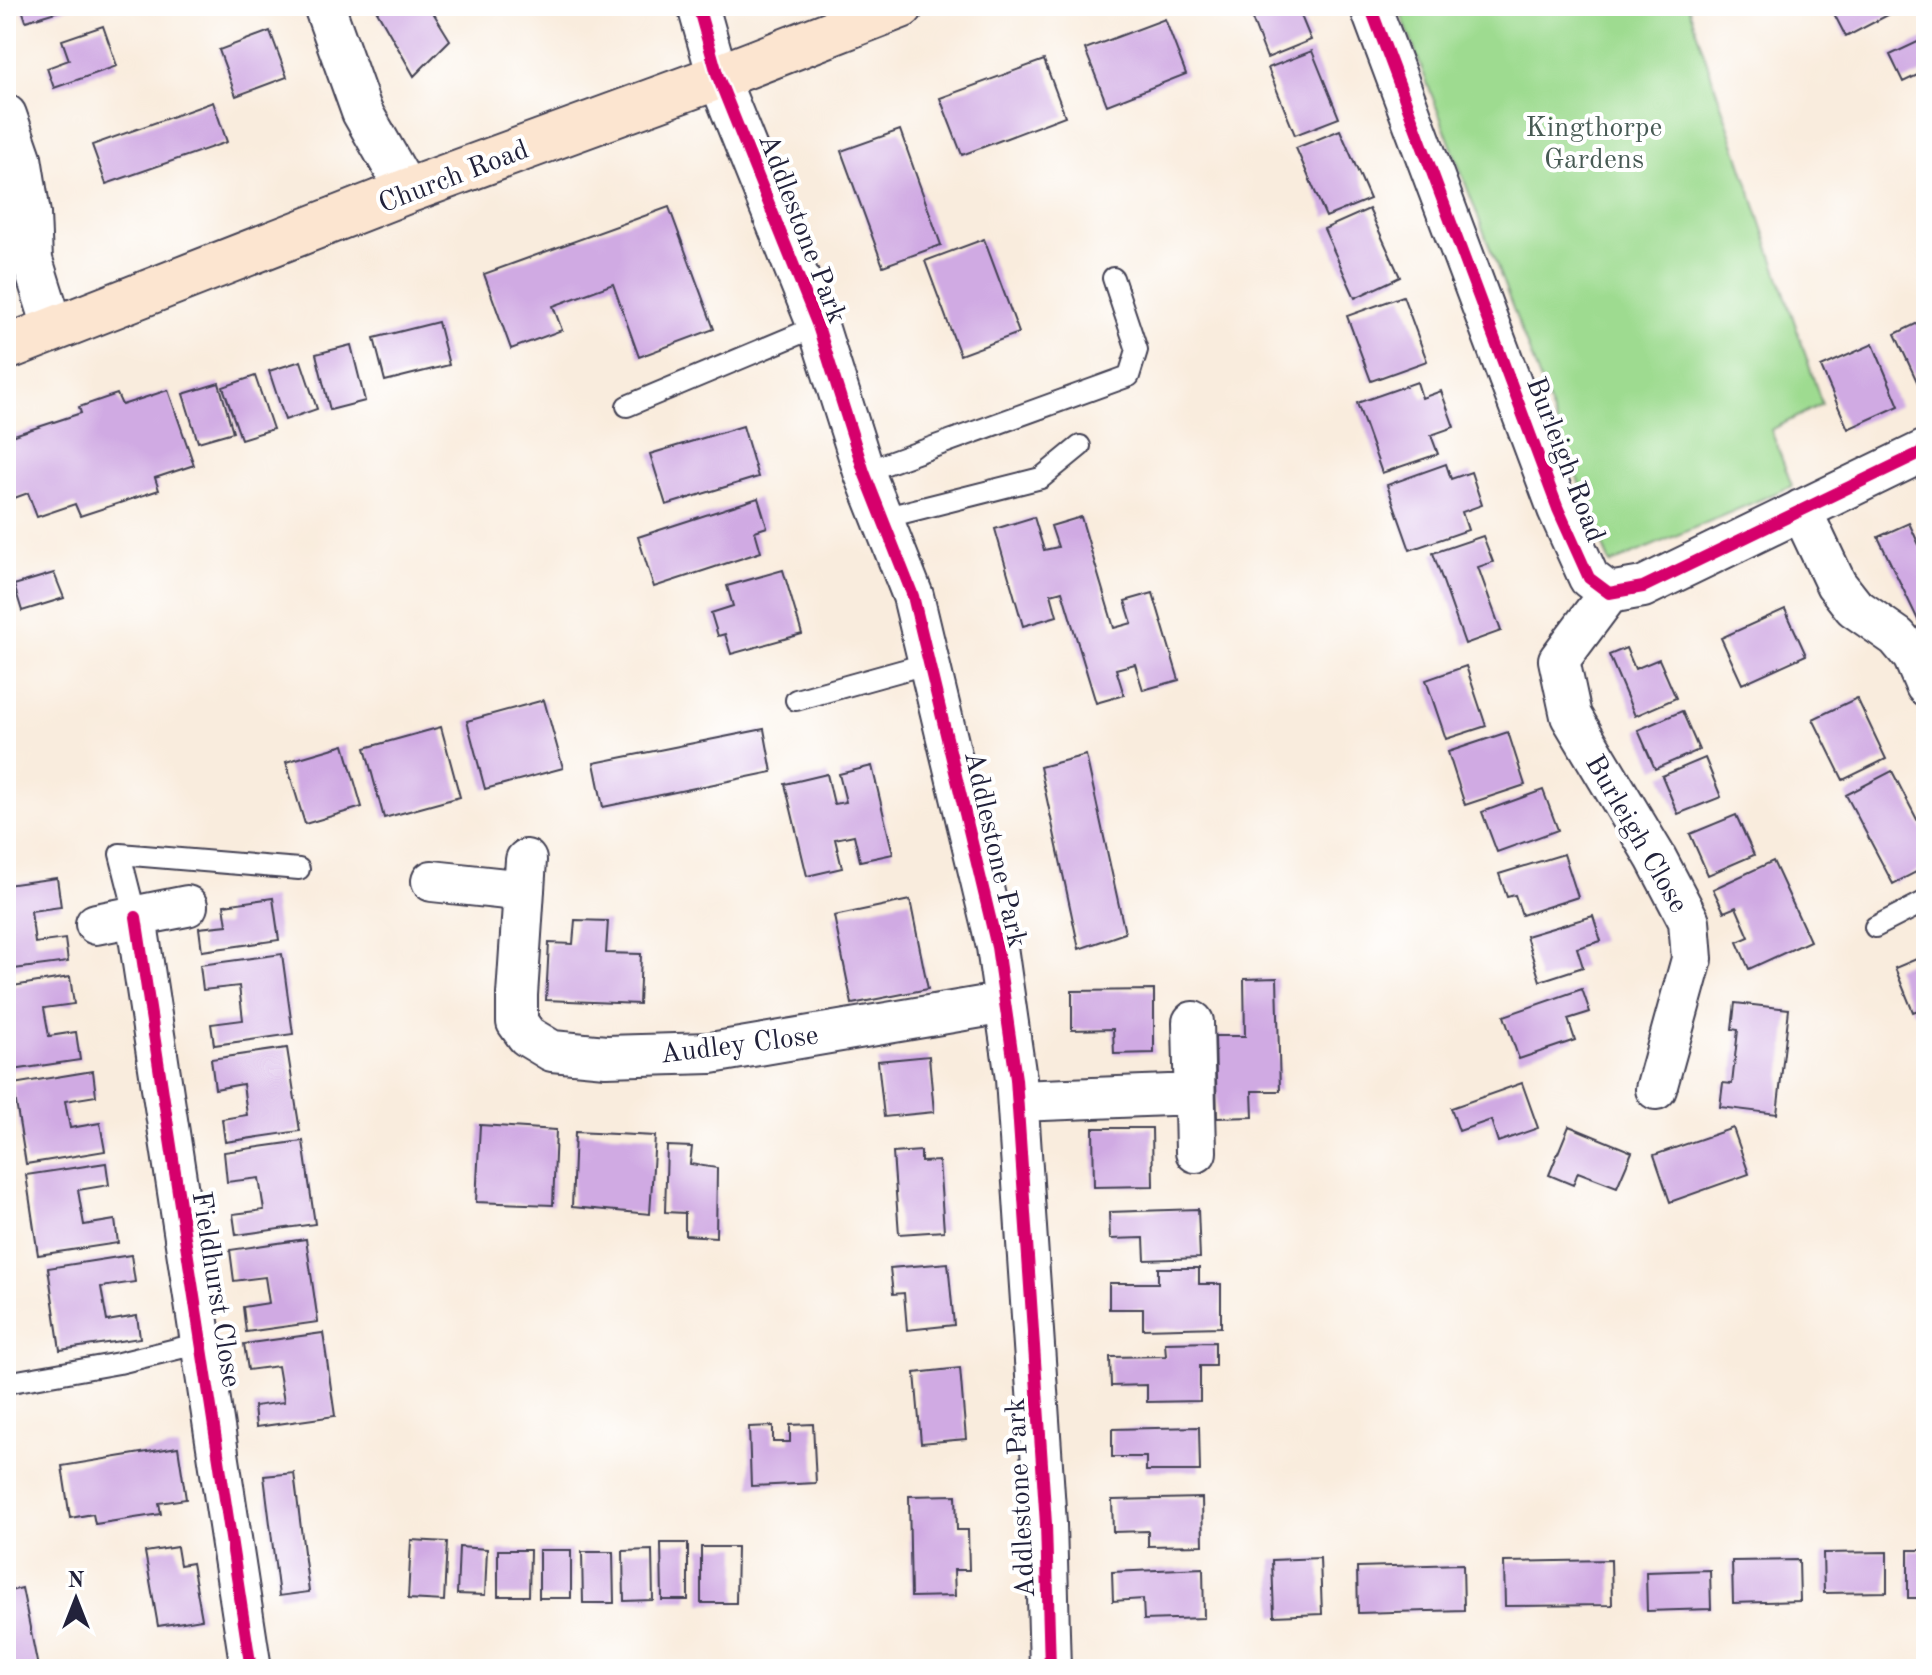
<svg xmlns="http://www.w3.org/2000/svg" width="1932" height="1675" font-family="'Old Standard TT',serif">
<style>
.green{fill:#9edb90;stroke:#607e66;stroke-width:2}
.building{fill:#d0aae3}
.lines{fill:none;stroke-linecap:round;stroke-linejoin:round}
.service-casing{stroke:#424053;stroke-width:24}
.minor-casing{stroke:#424053;stroke-width:44}
.secondary-casing{stroke:#424053;stroke-width:48}
.service{stroke:#fff;stroke-width:20}
.minor{stroke:#fff;stroke-width:40}
.secondary{stroke:#fce5d0;stroke-width:44}
.cycleway-casing{stroke:#fff;stroke-width:17}
.cycleway{stroke:#d6006c;stroke-width:12}
.labels{text-anchor:middle;stroke-width:8;stroke-linejoin:round;paint-order:stroke}
.park-label{font-size:28px;fill:#475a54;stroke:#fff}
.street-label{font-size:28px;fill:#22223b;stroke:#fff}
</style>
<rect width="100%" height="100%" fill="#fff"/>
<filter id="ink" filterUnits="userSpaceOnUse"><feTurbulence type="fractalNoise" baseFrequency=".0125" numOctaves="2"/><feDisplacementMap in="SourceGraphic" scale="16" xChannelSelector="R" yChannelSelector="G"/><feConvolveMatrix kernelMatrix="1 2 1 2 8 2 1 2 1" color-interpolation-filters="sRGB"/></filter>
<filter id="wash" filterUnits="userSpaceOnUse"><feTurbulence type="fractalNoise" baseFrequency=".006" numOctaves="4" result="noise"/><feDisplacementMap in="SourceGraphic" scale="32" xChannelSelector="R" yChannelSelector="G"/><feGaussianBlur stdDeviation="1.8" result="paint"/><feColorMatrix in="noise" values="0 0 0 0 0 0 0 0 0 0 0 0 0 0 0 0 0 1.4 0 .05"/><feComposite in="paint" operator="in"/></filter>
<g filter="url(#wash)">
<rect width="100%" height="100%" fill="#f9ecdd"/>
<!-- green -->
<path class="green" d="M1398,6H1688L1822,404L1771,430L1792,486L1610,564Z"/>
<g id="blocks">
<!-- building -->
<path class="building" d="M21,6H72V7L26,21Z
M374,6H429L450,40L414,76Z
M1247,6H1297L1311,40L1267,58Z
M1830,6H1905L1846,37Z
M1165,19L1186,74L1107,105L1085,49Z
M103,26L117,66L54,88L47,68L69,60L62,40Z
M270,31L287,77L236,96L219,50Z
M1926,38V71L1903,82L1890,55Z
M1312,51L1339,118L1295,135L1268,68Z
M1044,60L1065,116L962,155L940,98Z
M213,102L227,142L106,184L92,145Z
M900,130L941,245L883,266L841,151Z
M1340,130L1370,199L1326,217L1296,148Z
M669,207L714,329L639,357L613,284L553,306L562,330L511,349L484,274Z
M1369,209L1400,277L1355,298L1324,229Z
M984,239L1019,333L960,355L925,261Z
M1403,296L1427,361L1371,381L1347,316Z
M1926,319V385L1920,388L1895,334Z
M438,322L449,365L385,381L374,338Z
M1873,344L1899,406L1848,429L1821,367Z
M351,345L365,401L330,410L316,354Z
M301,361L317,409L285,420L269,371Z
M255,376L273,429L241,439L223,387Z
M1417,382L1422,398L1441,391L1454,427L1431,435L1438,454L1382,473L1357,403Z
M219,383L233,432L198,442L183,394Z
M168,390L194,465L155,478L159,490L80,516L75,504L37,517L28,493L6,501V430L9,429L11,436L81,413L79,407L117,394L122,405Z
M743,426L758,477L666,505L650,454Z
M1446,464L1451,479L1471,472L1482,505L1462,512L1468,530L1410,550L1387,485Z
M758,498L767,527L755,531L761,552L654,587L638,537Z
M1034,517L1044,550L1058,547L1051,526L1081,517L1114,628L1132,623L1125,601L1153,593L1179,680L1143,690L1135,664L1116,669L1124,695L1096,703L1062,591L1051,594L1057,616L1023,626L995,529Z
M1909,523L1926,560V616L1918,620L1878,537Z
M1483,536L1493,562L1478,567L1501,631L1465,644L1433,553Z
M783,570L802,634L731,654L725,634L718,636L711,613L733,606L727,586Z
M54,573L64,598L22,611L14,585Z
M1785,609L1806,655L1742,684L1721,638Z
M1626,648L1635,669L1659,659L1676,698L1635,716L1609,655Z
M1466,666L1486,726L1446,739L1426,680Z
M1857,698L1886,759L1843,780L1813,719Z
M544,700L563,768L485,789L467,721Z
M1682,711L1699,750L1655,769L1638,730Z
M441,727L460,797L384,818L365,748Z
M764,729L772,772L603,807L594,763Z
M1508,732L1525,785L1465,805L1448,752Z
M344,745L362,807L305,824L286,762Z
M1086,755L1125,933L1079,949L1040,767Z
M1705,758L1721,797L1678,814L1662,776Z
M872,766L893,854L860,861L854,835L835,839L842,868L807,876L785,784L827,774L834,804L846,802L839,774Z
M1892,771L1926,837V867L1893,884L1846,795Z
M1543,790L1558,830L1497,852L1482,812Z
M1736,815L1754,855L1708,875L1690,834Z
M1564,854L1578,897L1522,915L1515,895L1507,897L1499,874Z
M1773,861L1810,941L1749,969L1737,942L1749,937L1736,907L1724,912L1713,889Z
M57,878L61,907L31,911L35,943L65,939L68,962L6,970V885Z
M273,898L279,940L202,951L199,928L227,925L224,905Z
M910,900L928,989L852,1004L834,916Z
M1593,916L1601,941L1577,948L1583,967L1540,981L1526,936Z
M575,920L608,921L606,953L641,954L639,1004L546,1000L549,943L573,944Z
M282,954L293,1034L214,1045L211,1024L243,1020L239,986L203,990L200,965Z
M1926,955V1007L1913,1012L1895,968Z
M70,977L74,1004L44,1008L49,1036L76,1032L80,1060L6,1071V987Z
M1277,978L1280,1091H1252L1253,1117L1217,1118L1215,1036H1245L1244,979Z
M1582,989L1590,1012L1568,1019L1575,1040L1519,1059L1504,1016Z
M1154,990V1053L1114,1054L1113,1029L1072,1030V991Z
M1735,1003L1789,1009L1777,1114L1720,1107L1723,1083L1732,1084L1738,1030L1732,1029Z
M287,1048L300,1131L225,1142L222,1119L247,1115L243,1084L215,1089L211,1059Z
M929,1056L934,1112L884,1117L878,1061Z
M93,1071L96,1096L65,1101L70,1128L100,1123L105,1151L26,1164L13,1084Z
M1522,1083L1538,1128L1498,1142L1491,1120L1459,1131L1451,1108Z
M480,1125L556,1130L553,1205L476,1202Z
M1569,1126L1632,1152L1617,1187L1578,1172L1573,1185L1549,1175Z
M1093,1128H1152L1153,1186L1094,1187Z
M1733,1128L1749,1174L1670,1202L1654,1155Z
M575,1132L655,1136L650,1214L572,1207Z
M303,1141L315,1224L236,1235L233,1214L264,1210L259,1178L227,1182L224,1152Z
M667,1146L692,1147L690,1164L717,1168L716,1237L685,1235V1213L665,1212Z
M921,1151V1162L939,1161L944,1231L899,1234L893,1153Z
M106,1163L109,1185L78,1190L84,1225L115,1220L118,1243L38,1255L26,1175Z
M1198,1209L1200,1258L1145,1260L1144,1238L1110,1239L1109,1212Z
M306,1239L318,1322L246,1332L243,1307L269,1303L265,1277L234,1281L230,1250Z
M131,1255L135,1282L101,1287L107,1321L137,1316L140,1338L60,1350L48,1268Z
M948,1263L954,1325L907,1330L904,1293L893,1294L890,1268Z
M1158,1268H1199V1284H1221V1327L1143,1329V1309H1109V1283H1158Z
M323,1333L335,1416L256,1427L254,1406L284,1402L278,1366L248,1370L244,1344Z
M1215,1342V1366H1200V1401L1147,1402V1385L1111,1386L1110,1357L1166,1356L1165,1343Z
M960,1368L966,1439L921,1443L915,1373Z
M813,1424L816,1483L751,1486L749,1427L773,1426V1442H790V1425Z
M1199,1427L1200,1471H1146V1457H1112V1429Z
M178,1447L186,1499L159,1503L161,1514L95,1524L93,1514L70,1518L62,1466Z
M294,1473L309,1592L279,1596L264,1476Z
M956,1495L957,1530H968L969,1570H954L955,1596L911,1597L909,1496Z
M1202,1498L1203,1545L1148,1546V1531L1113,1532L1112,1500Z
M411,1540L447,1542L444,1601L408,1599Z
M661,1543H688V1600H662Z
M177,1547L180,1565L192,1563L202,1619L158,1626L145,1552Z
M459,1547L487,1549L485,1595L457,1594Z
M701,1547H737L736,1603H701Z
M498,1550H530L529,1596H498Z
M539,1550H571V1598H539Z
M652,1550L653,1600L624,1601L623,1551Z
M1908,1550H1926V1598H1908Z
M582,1552H613L614,1603H583Z
M1887,1552V1592L1824,1593L1823,1553Z
M1320,1558L1322,1614L1274,1616L1272,1560Z
M1611,1560L1612,1605L1505,1606L1504,1562Z
M1799,1560L1800,1601L1733,1603L1732,1561Z
M1463,1564L1464,1610L1358,1613L1357,1567Z
M1203,1568L1204,1618L1144,1620L1143,1599L1113,1601L1112,1572Z
M1710,1570L1711,1609L1647,1611L1646,1572Z
M22,1588L38,1667L11,1669L6,1645V1592Z"/>
</g>
</g>
<g filter="url(#ink)">
<use href="#blocks" fill-opacity="0" stroke="#424053" stroke-width="2"/>
<g class="lines">
<defs>
<path id="service" d="M627,406L818,326
M864,472L1129,376L1137,350L1113,278
M883,518L1041,478L1080,446
M796,700L929,663
M136,917L120,854L299,869
M1875,927L1926,901
M6,1383L119,1363L201,1343"/>
<path id="minor" d="M324,6L362,112L407,191
M698,6L718,77L818,326L864,472L913,596L997,947L1016,1079L1046,1524L1050,1669
M1370,6L1558,509L1589,578L1609,593L1643,587L1926,450
M6,115L21,158L30,214L32,260L54,330
M1801,510L1836,584L1854,607L1897,637L1913,656L1926,686
M1609,593L1559,660L1571,716L1656,858L1689,921L1692,959L1656,1089
M526,860L517,995V1022L527,1036L552,1051L606,1056L711,1053L1005,1003
M432,881L524,891
M136,917L251,1669
M96,924L187,906
M1193,1022L1196,1152
M1018,1101L1194,1094"/>
<path id="secondary" d="M6,348L407,191L718,77L901,6"/>
</defs>
<!-- service casing -->
<use href="#service" class="service-casing"/>
<!-- minor casing -->
<use href="#minor" class="minor-casing"/>
<!-- secondary casing -->
<use href="#secondary" class="secondary-casing"/>
<!-- service -->
<use href="#service" class="service"/>
<!-- minor -->
<use href="#minor" class="minor"/>
<!-- secondary -->
<use href="#secondary" class="secondary"/>
<defs>
<path id="cycleway" d="M698,6L718,77L818,326L864,472L913,596L997,947L1016,1079L1046,1524L1050,1669
M1370,6L1558,509L1589,578L1609,593L1643,587L1926,450
M136,917L251,1669"/>
</defs>
<!-- cycleway casing -->
<use href="#cycleway" class="cycleway-casing"/>
<!-- cycleway -->
<use href="#cycleway" class="cycleway"/>
</g>
</g>
<g class="labels">
<!-- park labels -->
<g class="park-label">
<text x="1594" y="136">Kingthorpe<tspan x="1594" dy="32">Gardens</tspan></text>
</g>
<!-- street labels -->
<g class="street-label">
<text transform="translate(453 175) rotate(-21)" y="10">Church Road</text>
<text transform="translate(804 228) rotate(69)" y="10">Addlestone Park</text>
<text transform="translate(1567 459) rotate(69)" y="10">Burleigh Road</text>
<text transform="translate(1638 833) rotate(60)" y="10">Burleigh Close</text>
<text transform="translate(997 849) rotate(77)" y="10">Addlestone Park</text>
<text transform="translate(739 1043) rotate(-7)" y="10">Audley Close</text>
<text transform="translate(218 1289) rotate(81)" y="10">Fieldhurst Close</text>
<text transform="translate(1019 1498) rotate(-93)" y="10">Addlestone Park</text>
</g>
</g>
<!-- margin -->
<rect width="1932" height="1675" fill="none" stroke="#fff" stroke-width="32"/>
<!-- north arrow -->
<g transform="translate(76 1599)" stroke="#ffffff" stroke-width="6" paint-order="stroke">
<path d="M0-6L14 30L0 20L-14 30Z" fill="#22223b"/>
<text y="-12" font-size="22" font-weight="bold" text-anchor="middle" fill="#22223b">N</text>
</g>
</svg>
